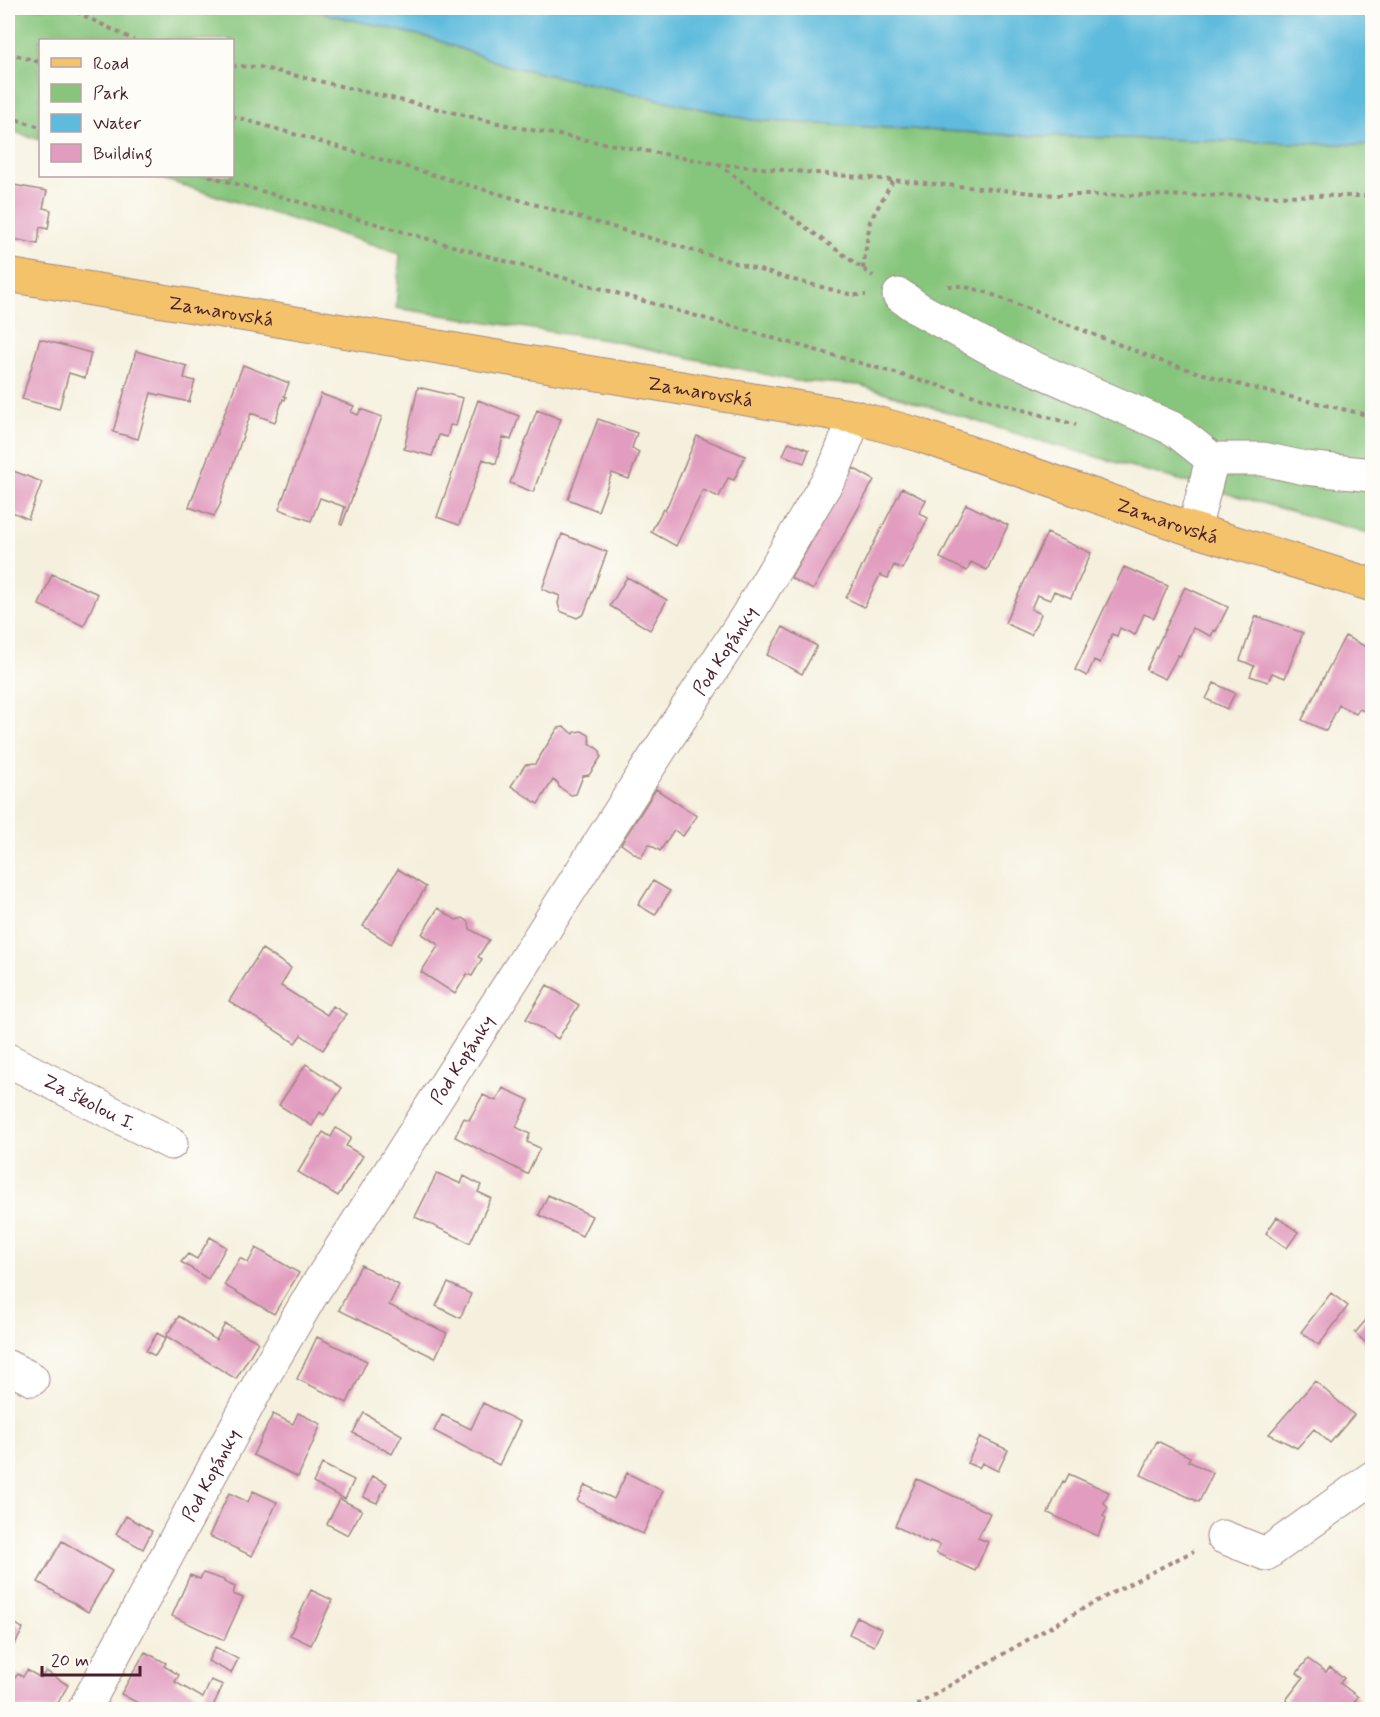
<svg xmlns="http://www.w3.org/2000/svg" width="1380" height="1717" font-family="Mynerve,sans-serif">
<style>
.green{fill:#86c57b;stroke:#687253;stroke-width:1.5}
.water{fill:#5fbbdd;stroke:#546d84;stroke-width:1.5}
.building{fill:#e29cbf}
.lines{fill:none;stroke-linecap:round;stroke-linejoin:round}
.minor-casing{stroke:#a08884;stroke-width:35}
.major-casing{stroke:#a08884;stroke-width:35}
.path{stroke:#a08884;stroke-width:4;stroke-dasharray:4.5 4.5;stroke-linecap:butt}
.minor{stroke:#fff;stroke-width:33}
.major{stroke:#f3c26a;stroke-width:33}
.labels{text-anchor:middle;stroke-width:4.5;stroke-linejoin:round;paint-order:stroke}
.street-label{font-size:20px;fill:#4a1f2b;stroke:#fdfcf7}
</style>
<rect width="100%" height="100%" fill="#fdfcf7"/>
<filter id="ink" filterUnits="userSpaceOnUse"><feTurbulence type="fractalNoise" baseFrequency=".0167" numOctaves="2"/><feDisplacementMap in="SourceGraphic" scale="12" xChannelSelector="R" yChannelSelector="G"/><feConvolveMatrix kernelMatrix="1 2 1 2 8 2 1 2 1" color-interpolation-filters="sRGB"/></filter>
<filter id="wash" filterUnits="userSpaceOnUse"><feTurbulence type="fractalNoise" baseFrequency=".008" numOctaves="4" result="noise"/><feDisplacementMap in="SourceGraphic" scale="24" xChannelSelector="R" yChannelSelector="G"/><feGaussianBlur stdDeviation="1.35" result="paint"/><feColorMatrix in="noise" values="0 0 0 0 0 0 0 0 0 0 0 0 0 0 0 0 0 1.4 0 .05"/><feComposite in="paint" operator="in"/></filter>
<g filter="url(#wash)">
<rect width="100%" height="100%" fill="#f5f0dd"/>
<!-- green -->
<path class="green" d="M8,8H301L431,38L505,65L752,120L1013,135L1372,145V534L1040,441L860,385L796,381L612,341L396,308L400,253L153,176H232V40H40V140L8,130Z"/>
<!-- water -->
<path class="water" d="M301,8H1372V145L1013,135L752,120L505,65L431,38Z"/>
<g id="blocks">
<!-- building -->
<path class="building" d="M8,184L47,191L43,208L51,210L48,229L40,227L38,244L8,238Z
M40,339L91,353L85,378L69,373L59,409L22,399Z
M136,351L187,366L184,378L195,381L189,402L151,393L138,439L113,432Z
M243,365L289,383L284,396L286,397L285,400L283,399L275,422L251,413L220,502L221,503L214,516L189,507Z
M418,387L463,398L456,426L450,425L447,437L439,435L432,456L404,449Z
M321,394L354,406L351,412L358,415L361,409L382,417L342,525L340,524L345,507L320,498L311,521L279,509Z
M478,400L519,416L511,440L503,437L496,464L483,459L459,525L437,517Z
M537,410L561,419L533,492L510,483Z
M598,419L637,433L632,448L639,452L629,479L612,473L598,511L568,499Z
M697,436L745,456L734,480L728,478L719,497L703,490L676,546L651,532L663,509L665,511Z
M789,442L809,450L804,463L783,455Z
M853,468L874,480L813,590L791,578Z
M8,469L42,482L28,519L8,510Z
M902,488L926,500L919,513L928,518L902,569L894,565L888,578L880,575L864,607L846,598Z
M966,504L1008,525L987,570L971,562L967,571L940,558Z
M1047,533L1091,553L1071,598L1054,591L1050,600L1037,595L1031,609L1041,614L1031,635L1005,623Z
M562,534L607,552L584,614L577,618L560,611L558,603L560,596L542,589Z
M1124,567L1168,586L1154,618L1144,614L1135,635L1120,628L1117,636L1112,634L1100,663L1094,660L1087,676L1075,670Z
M52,574L98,594L84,626L39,605Z
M627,577L667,600L650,630L610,606Z
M1185,587L1228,607L1216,631L1214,630L1211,636L1193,628L1180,656L1178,655L1165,679L1146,670Z
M1256,616L1303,633L1285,678L1272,673L1268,682L1250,676L1254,666L1240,660Z
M783,627L817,646L802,674L767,655Z
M1345,636L1372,650V696L1365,711L1359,709L1356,714L1339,705L1326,731L1302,720Z
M1214,683L1235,693L1227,709L1206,699Z
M564,727L574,734L575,732L582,731L589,735L590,743L600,751L601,757L589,775L583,776L576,794L571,795L559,787L558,783L553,780L538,804L511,786L525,765L535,764L558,728Z
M656,789L697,816L683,836L674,830L660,851L649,844L641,858L621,844Z
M398,869L426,887L391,944L363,926Z
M653,881L670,891L655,915L638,905Z
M438,908L456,920L463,918L469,922L470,929L489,940L478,957L482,959L472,976L467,974L455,994L421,972L439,945L422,934Z
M262,949L291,968L281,986L327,1015L333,1006L346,1014L323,1050L301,1035L295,1043L229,1001Z
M547,985L579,1005L558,1039L526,1019Z
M306,1064L342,1088L324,1115L320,1112L312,1126L279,1105Z
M503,1088L529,1100L516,1127L530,1134L527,1142L540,1148L527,1174L455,1137L464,1118L469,1120L483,1095L496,1101Z
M336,1128L351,1138L346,1146L363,1156L338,1196L298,1172L323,1132L331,1137Z
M437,1173L461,1184L464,1176L481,1185L478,1192L491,1198L470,1243L415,1217Z
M548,1195L592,1216L582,1236L539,1215Z
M1277,1217L1298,1232L1287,1248L1266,1233Z
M210,1237L226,1247L208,1279L181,1262L188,1254L197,1259Z
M256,1248L299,1273L274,1314L224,1285L240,1258L248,1263Z
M361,1265L399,1285L389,1305L447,1333L435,1358L339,1310Z
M448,1283L471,1294L460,1318L436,1306Z
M1331,1293L1348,1306L1319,1345L1301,1332Z
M1372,1313V1348L1355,1333Z
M179,1316L216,1340L225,1324L258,1342L236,1379L166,1336Z
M157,1333L166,1338L155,1356L146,1351Z
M317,1337L367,1361L347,1403L297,1379Z
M1315,1381L1354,1415L1330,1443L1314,1429L1297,1448L1269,1434Z
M483,1403L520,1422L499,1465L434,1431L442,1415L471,1429Z
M298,1413L321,1424L298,1477L253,1455L273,1414L293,1424Z
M364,1413L402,1435L392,1454L353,1433Z
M980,1437L1008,1450L998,1471L982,1463L979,1468L967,1463Z
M1157,1441L1190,1457L1188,1461L1213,1473L1199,1502L1141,1475Z
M322,1464L354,1480L345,1499L313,1483Z
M627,1473L663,1491L643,1534L577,1501L585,1485L614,1499Z
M1069,1474L1109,1492L1104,1503L1108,1508L1103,1516L1106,1518L1098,1536L1048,1513L1063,1481L1065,1482Z
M372,1476L387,1483L377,1503L363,1497Z
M917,1479L990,1513L978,1538L988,1542L975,1571L936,1553L940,1545L930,1541L929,1543L895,1526Z
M253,1491L277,1502L252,1556L209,1536L229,1493L248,1502Z
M340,1499L362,1510L348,1535L327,1524Z
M126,1516L152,1531L143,1549L116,1534Z
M62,1541L112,1571L88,1612L38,1582Z
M203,1573L224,1580V1582L235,1587L233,1594L243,1598L224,1640L172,1616L190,1575L200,1579Z
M311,1590L332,1600L311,1645L290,1635Z
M857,1617L882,1629L874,1646L849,1634Z
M8,1618L23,1629L15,1644L11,1640L8,1646Z
M215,1647L238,1659L231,1673L208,1661Z
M145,1652L166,1663L164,1666L179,1675L175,1682L203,1698L211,1680L223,1685L211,1710H151L121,1694Z
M1308,1659L1326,1672L1330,1667L1344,1678L1340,1683L1358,1697L1348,1710H1298L1286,1700L1303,1678L1297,1673Z
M27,1670L41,1678L46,1671L68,1685L54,1710L8,1708V1677L13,1680L18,1674L23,1677Z"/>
</g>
</g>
<g filter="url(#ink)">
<use href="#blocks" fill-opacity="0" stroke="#a08884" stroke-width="1.5"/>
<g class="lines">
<defs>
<g id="minor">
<path d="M899,295L919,309L999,353L1174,429L1212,459H1263L1305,468L1372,475"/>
<path d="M1194,530L1212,459"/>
<path id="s1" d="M8,1060L171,1143"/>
<path d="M8,1367L32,1379"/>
<path d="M1223,1537L1266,1554L1372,1478"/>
<path id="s2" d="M84,1710L259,1384L313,1292L640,780L747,616L834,470L855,417"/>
</g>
<g id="major">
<path id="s3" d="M8,275L855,417L916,434L1194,530L1372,585"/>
</g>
</defs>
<!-- minor casing -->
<use href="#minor" class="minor-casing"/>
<!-- major casing -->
<use href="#major" class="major-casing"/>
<!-- path -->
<path class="path" d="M68,8L134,40
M8,53L40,62
M232,66L259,67L515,127L718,164L1055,195L1372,196
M232,116L794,280L853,295H866
M8,117L40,127
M718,164L873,276
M209,176L1076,425
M863,269L870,221L894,179
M948,286H961L983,291L1166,363L1248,387L1372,416
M909,1710C1003,1653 1096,1599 1194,1551"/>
<!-- minor -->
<use href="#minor" class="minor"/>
<!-- major -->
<use href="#major" class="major"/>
</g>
</g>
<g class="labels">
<!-- street labels -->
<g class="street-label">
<text dy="7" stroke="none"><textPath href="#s3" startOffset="216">Zamarovská</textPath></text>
<text dy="7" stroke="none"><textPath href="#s3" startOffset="702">Zamarovská</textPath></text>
<text dy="7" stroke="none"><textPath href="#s3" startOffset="1188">Zamarovská</textPath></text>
<text dy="7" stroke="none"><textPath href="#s2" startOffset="1239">Pod Kopánky</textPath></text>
<text dy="7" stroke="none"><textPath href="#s2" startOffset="753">Pod Kopánky</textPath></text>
<text dy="7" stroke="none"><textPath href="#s1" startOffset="92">Za školou I.</textPath></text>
<text dy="7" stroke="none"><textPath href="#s2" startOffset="267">Pod Kopánky</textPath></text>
</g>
</g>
<!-- margin -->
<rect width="1380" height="1717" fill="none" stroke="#fdfcf7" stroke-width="30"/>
<!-- legend -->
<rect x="39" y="39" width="195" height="138" fill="#fdfcf7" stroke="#b5a4a5" stroke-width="1.5"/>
<rect x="51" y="58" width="30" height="9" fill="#f3c26a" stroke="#b5a4a5" stroke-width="1.5"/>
<text x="93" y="69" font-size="18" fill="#4a1f2b">Road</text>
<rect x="51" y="84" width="30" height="18" fill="#86c57b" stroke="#b5a4a5" stroke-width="1.5"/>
<text x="93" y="99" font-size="18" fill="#4a1f2b">Park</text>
<rect x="51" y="114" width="30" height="18" fill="#5fbbdd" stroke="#b5a4a5" stroke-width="1.5"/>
<text x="93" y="129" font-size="18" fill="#4a1f2b">Water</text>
<rect x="51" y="144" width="30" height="18" fill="#e29cbf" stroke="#b5a4a5" stroke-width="1.5"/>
<text x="93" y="159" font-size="18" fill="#4a1f2b">Building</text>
<!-- scale -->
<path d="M42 1666v9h98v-9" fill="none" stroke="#4a1f2b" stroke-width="3"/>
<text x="51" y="1666" font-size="18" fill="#4a1f2b" stroke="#fdfcf7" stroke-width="4.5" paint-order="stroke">20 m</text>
</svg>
